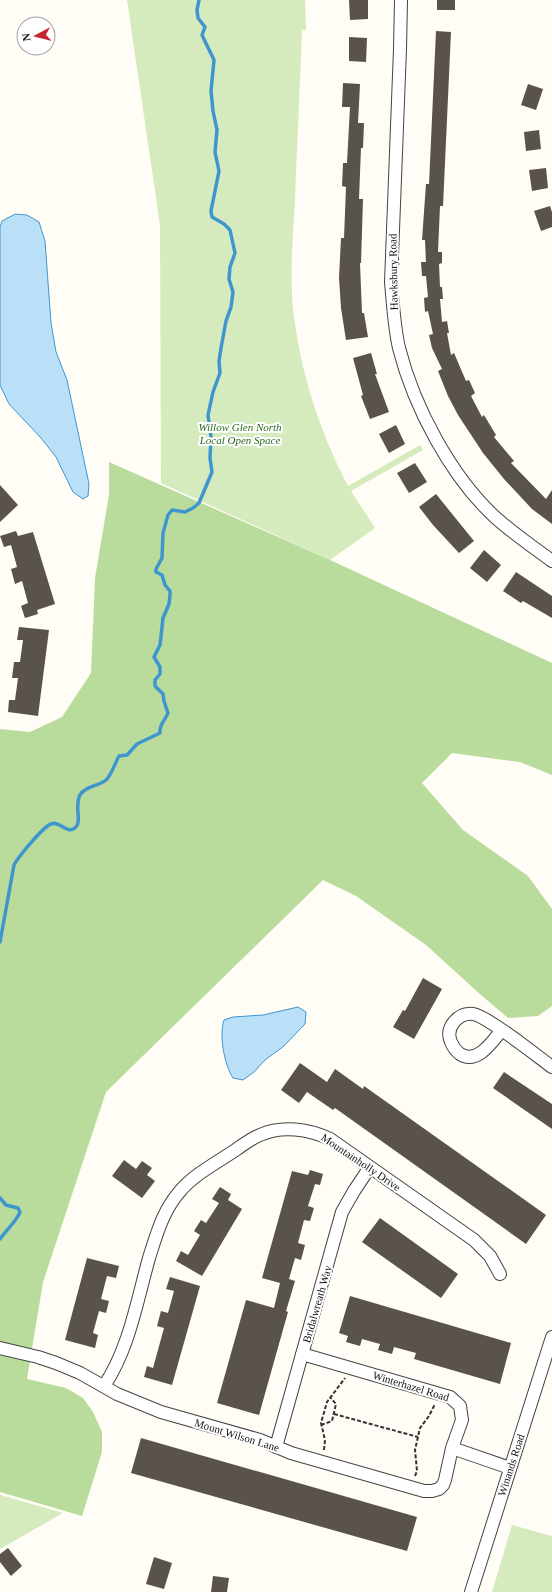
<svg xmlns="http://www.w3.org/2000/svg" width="552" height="1592" font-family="Georgia,serif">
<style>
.green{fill:#d5ebbd}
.forest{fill:#b9dc9c}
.water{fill:#b9e0f7;stroke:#3f96cf}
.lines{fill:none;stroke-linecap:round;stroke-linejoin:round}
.stream{stroke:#3f96cf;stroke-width:3.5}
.building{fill:#5a524d}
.minor-casing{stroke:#444;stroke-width:14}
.path{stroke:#333;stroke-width:2;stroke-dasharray:4 2;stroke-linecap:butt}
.minor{stroke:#fff;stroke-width:12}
.labels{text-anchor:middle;stroke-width:4;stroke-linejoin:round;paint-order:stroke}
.street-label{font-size:11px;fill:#111;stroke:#fff}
.park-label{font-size:11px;font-style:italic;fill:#2f6b1f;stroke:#fff}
</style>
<rect width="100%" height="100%" fill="#fffdf5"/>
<!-- green -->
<path class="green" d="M127,0H305L306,30H302C300,87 297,143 295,199C293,238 289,278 294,317C302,377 320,432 348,486L420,445L423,450L351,491L375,528L330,560L161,483L160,225Z
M0,1494L1,1495L63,1513L0,1549Z
M512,1525L552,1536V1592H492Z"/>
<!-- forest -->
<path class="forest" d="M109,462L330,560L552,663V775L520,762L452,753L422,783L463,830L528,876L552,909V1006L538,1016L508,1018L481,995L426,945L356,896L323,880L106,1092L43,1282L27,1379L66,1388L83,1398L93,1412L102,1432V1452L82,1516L0,1492V729L30,732L62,717L91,673L95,578L109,495Z"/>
<!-- water -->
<path class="water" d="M15,214L27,215L39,222L45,241L51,323L56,352L67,380L89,484L88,496L83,499L73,492L56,457L41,438L9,404L0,385V227L2,221Z
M298,1007L306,1012L305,1024L284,1046L265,1060L254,1072L243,1080L233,1078C224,1064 219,1035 224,1020L233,1017L263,1015Z"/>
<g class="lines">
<!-- stream -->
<path class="stream" d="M0,942L14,865C18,857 43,827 51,824C60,820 67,836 76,827C82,821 74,806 80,795C85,786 99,786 106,780C112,774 115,763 119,756L127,755L137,744L160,733C159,724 165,721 168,713L164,701L163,694L155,686V680L160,674V667L154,657L160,645L163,618L169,604L170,595V591L165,585L162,575L156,572V569L162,558L163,533L168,515L172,510L185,512L193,508L199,503L212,472L210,458L211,437L208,415L213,392L220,373L219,361L221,348L226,321L231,307L233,292L229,279L230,267L235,253L230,230L224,224L212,217L211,211L219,171L215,152L217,130L213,111L211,91L214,60L202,35L205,27L198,18L197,10L199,0
M0,1198L6,1205L18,1208L20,1212C17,1221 6,1230 0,1239"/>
</g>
<!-- building -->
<path class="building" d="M349,0H368V19L350,20Z
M437,0H455V10H437Z
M436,31L451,32L443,206H440L438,252H442V263L439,264L440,287H442L443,299H440L442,322L447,321L449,333H447L451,355L454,353L466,381L469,380L475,393L471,396L482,417L484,415L496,435L494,437L514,461L511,463L546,499L552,490V524L532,509L504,479L483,453L458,415L448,396L438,371L442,369L432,348L429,335L433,334L428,311L425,312L424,298L428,297L426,276H422L421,262H426L425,240H422L426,184H429Z
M349,37L367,38L366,62L349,61Z
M343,83L360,84L358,123H364L363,148H361L359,199H363L361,263H360L362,313H364L368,337L346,340L341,308L339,278L341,238H344L346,187L342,186L343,163H347L350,107H342Z
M528,84L543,89L536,110L521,105Z
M539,130L541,149L526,151L524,132Z
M546,168L548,188L532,191L529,170Z
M550,206L552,212V227L541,231L534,211Z
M371,353L377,374H375L389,412L370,419L361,396L363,395L353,358Z
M396,425L405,444L389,453L379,434Z
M415,463L427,482L409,493L397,473Z
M0,485L18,505L0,522Z
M436,494L474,541L459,553L433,525L419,507Z
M16,531L18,536L33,532L55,604L37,610L38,614L25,618L21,606L28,603L22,581L15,584L11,569L17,567L11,545L4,547L0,536Z
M484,550L501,565L487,582L470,568Z
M516,572L552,596V618L523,601L521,603L503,591Z
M19,627L49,630L38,716L8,712L9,700H15L18,678H12L14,662H20L23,640H17Z
M423,978L442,989L414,1039L393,1027L403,1010L405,1011Z
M300,1063L327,1082L335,1069L363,1089L364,1086L546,1215L526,1244L335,1108L333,1110L307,1092L299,1103L281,1090Z
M504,1072L552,1104V1129L493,1088Z
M124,1160L136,1169L142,1161L152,1168L147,1175L155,1181L142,1198L112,1176Z
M310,1170L323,1174L320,1185L315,1184L308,1206L314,1208L310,1221L304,1220L298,1243L305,1245L301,1260L295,1258L289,1279L295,1281L286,1311L288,1312L259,1415L217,1403L246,1300L274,1308L280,1283L262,1278L292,1171L308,1175Z
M220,1187L231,1194L228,1200L242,1209L202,1276L176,1261L181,1251L188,1255L200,1235L194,1231L201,1220L206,1223L219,1203L212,1199Z
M380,1218L458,1274L441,1298L362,1242Z
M87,1258L119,1266L116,1278L107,1276L101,1299L109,1301L106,1313L99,1311L93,1333L98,1335L95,1348L65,1340Z
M170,1277L200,1286L172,1385L144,1377L147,1366L153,1368L164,1328L157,1326L161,1311L168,1313L174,1291L166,1289Z
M350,1296L511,1343L500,1384L414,1359L416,1353L394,1347L392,1354L378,1350L380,1344L362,1339L360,1346L346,1342L348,1336L339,1333Z
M141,1438L417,1517L407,1551L131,1473Z
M8,1548L22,1566L11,1576L0,1562V1554Z
M154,1557L172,1563L164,1589L146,1584Z
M213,1576L229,1578L227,1592H211Z"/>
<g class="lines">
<defs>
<path id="minor" d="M401,0L400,49L391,282C393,304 394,326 399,348C414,407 451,477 496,518C514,534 533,547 552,561
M501,1031C492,1042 477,1065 460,1054C456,1051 453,1047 451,1042C448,1035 449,1028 454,1022C459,1016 465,1013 473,1014C487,1016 537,1056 552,1067
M0,1348L38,1357L56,1363L80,1373L117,1394L161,1412L260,1440L291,1453L424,1491H432L439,1489L443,1485L445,1480L452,1448L462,1420L460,1406L450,1397L302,1354
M104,1386C129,1349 137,1301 149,1258C157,1233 163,1210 181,1190C196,1173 218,1162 237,1149C244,1144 252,1138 260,1135C282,1125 309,1129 330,1139L474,1240L490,1256L500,1274
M276,1447L342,1212L354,1191L370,1167
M452,1448L510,1468
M471,1592L552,1337"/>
</defs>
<!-- minor casing -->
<use href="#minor" class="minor-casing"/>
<!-- path -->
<path class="path" d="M334,1414L418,1437
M321,1425L332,1421L336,1404L330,1397
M324,1450L325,1440L321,1423L327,1402L345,1378
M415,1476L417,1471L415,1450L420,1428L429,1416L435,1404"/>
<!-- minor -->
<use href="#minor" class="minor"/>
</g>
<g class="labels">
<!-- street labels -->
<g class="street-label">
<text transform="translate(393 272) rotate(-91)" y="4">Hawksbury Road</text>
<text transform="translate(361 1162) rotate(34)" y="4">Mountainholly Drive</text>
<text transform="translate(317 1304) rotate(-74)" y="4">Bridalwreath Way</text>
<text transform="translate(411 1386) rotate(17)" y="4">Winterhazel Road</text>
<text transform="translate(237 1435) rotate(17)" y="4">Mount Wilson Lane</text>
<text transform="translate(511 1465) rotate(-72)" y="4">Winands Road</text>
</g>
<!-- park labels -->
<g class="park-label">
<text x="240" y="431">Willow Glen North<tspan x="240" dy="13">Local Open Space</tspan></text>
</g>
</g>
<!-- north arrow -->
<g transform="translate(36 36) rotate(263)"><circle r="19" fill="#ffffff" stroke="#a0a0a0"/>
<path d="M0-3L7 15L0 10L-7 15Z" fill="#c4262e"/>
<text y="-6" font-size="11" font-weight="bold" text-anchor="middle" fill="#111111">N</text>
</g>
</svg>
